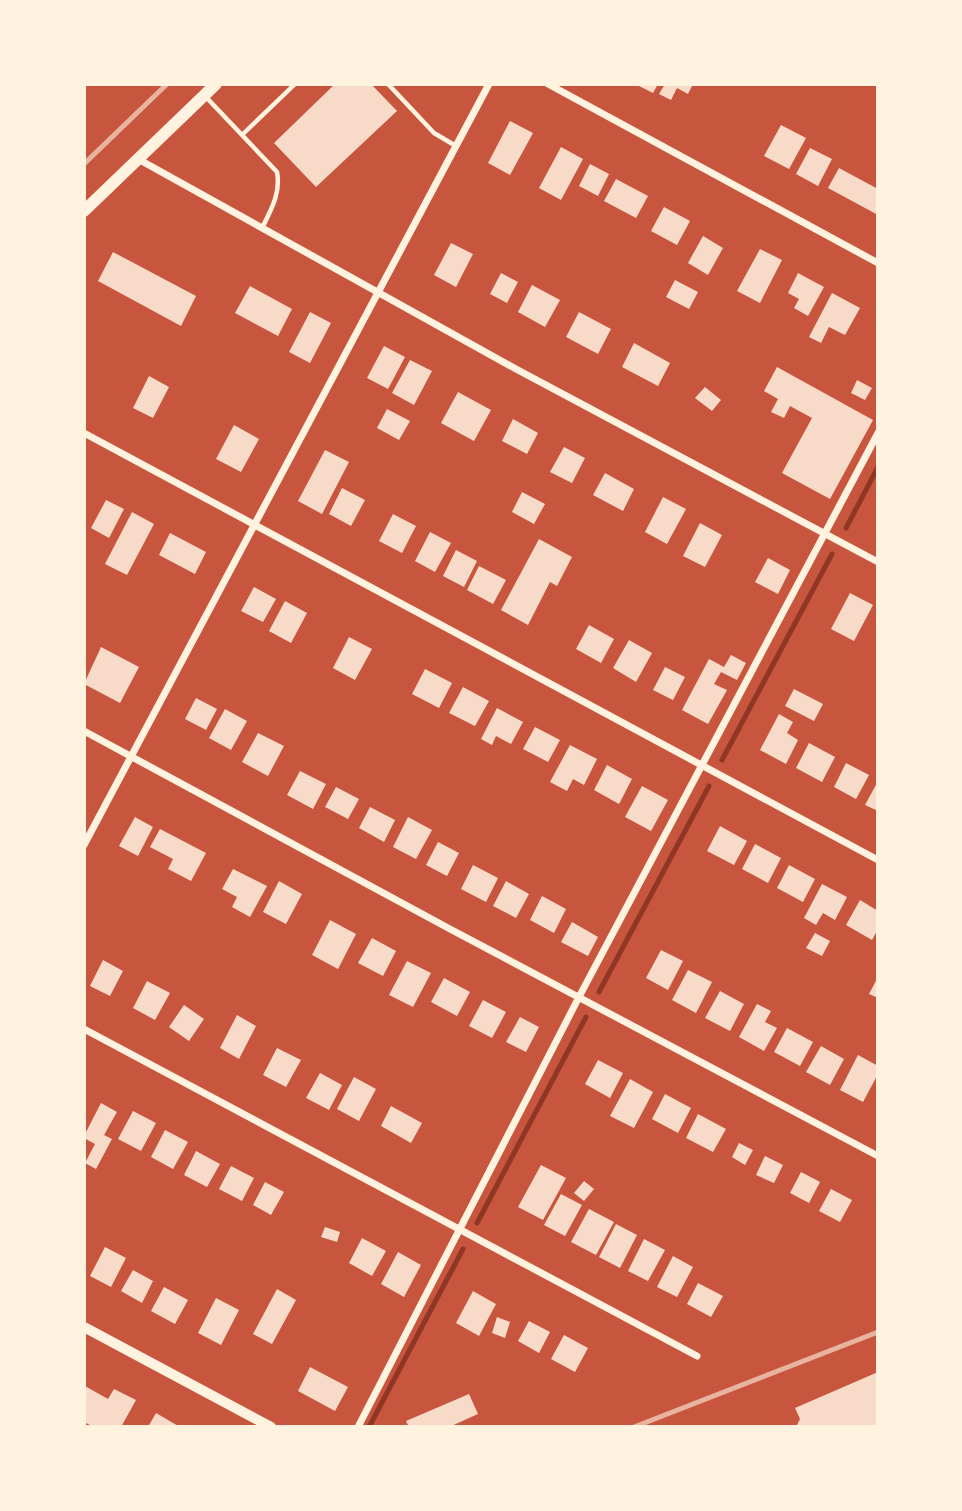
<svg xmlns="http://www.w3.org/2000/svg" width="962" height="1511" font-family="Inter,sans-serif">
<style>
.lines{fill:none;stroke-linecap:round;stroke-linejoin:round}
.stream{stroke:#8f3625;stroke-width:5}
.building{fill:#f7dbc8}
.service{stroke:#fff3e0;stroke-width:4.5}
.minor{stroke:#fff3e0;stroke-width:7}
.tertiary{stroke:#fff3e0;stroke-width:10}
.secondary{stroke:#fff3e0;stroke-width:12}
.rail{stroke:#e9b49f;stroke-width:5}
</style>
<rect width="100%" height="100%" fill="#c8553d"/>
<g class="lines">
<!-- stream -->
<path class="stream" d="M846,528L878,467
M722,760L832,554
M599,992L709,786
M477,1223L586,1017
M369,1427L463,1249"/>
</g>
<!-- building -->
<path class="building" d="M335,84H371L397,111L316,187L274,143Z
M635,84H658L653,93Z
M665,84H693L688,94L677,88L671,100L659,94Z
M510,121L533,133L510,175L488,163Z
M781,125L806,138L789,169L764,156Z
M561,147L583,159L561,200L539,188Z
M810,148L832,159L818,186L796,174Z
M590,164L609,174L598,196L579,186Z
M839,168L878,189V215L828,188Z
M616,179L648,196L636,218L604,201Z
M664,207L690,221L677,245L651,231Z
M703,236L723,248L708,275L688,263Z
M451,243L473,254L456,287L434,275Z
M760,249L782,260L760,303L737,291Z
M113,252L196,296L181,326L98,281Z
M501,273L518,282L507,303L490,294Z
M798,273L824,287L808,316L794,308L799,299L788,293Z
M675,280L698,292L689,309L666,297Z
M532,285L560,300L545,327L518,312Z
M250,286L292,309L278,336L235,313Z
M832,293L860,308L845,335L829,327L821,343L809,337Z
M310,312L331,323L310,363L289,352Z
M579,312L611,329L598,354L566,337Z
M634,343L670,363L658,386L622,367Z
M384,346L405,357L388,389L367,378Z
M410,360L432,371L414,405L392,393Z
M777,367L873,420L830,499L782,473L812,418L790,406L784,418L771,412L778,399L764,391Z
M149,376L169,387L153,418L133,408Z
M857,380L872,388L865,400L851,393Z
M705,387L721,400L712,411L695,398Z
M458,392L491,410L474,441L441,423Z
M387,409L410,421L399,440L377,428Z
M513,419L538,433L527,454L502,441Z
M234,425L259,439L241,472L216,459Z
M564,447L585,458L572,483L550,472Z
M325,450L349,462L322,514L298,501Z
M605,473L634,489L623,511L593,495Z
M342,488L365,500L351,526L329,514Z
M522,492L545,504L534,524L512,512Z
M663,497L686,509L667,544L645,532Z
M106,500L124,509L109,538L91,528Z
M132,512L154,524L127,575L105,564Z
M393,514L416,526L402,553L379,541Z
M700,523L722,535L705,567L683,556Z
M430,532L451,543L435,572L415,561Z
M170,533L206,552L195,574L159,555Z
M539,539L572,557L557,586L550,582L528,625L501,610Z
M456,550L477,561L464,587L443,576Z
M768,558L790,570L778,594L755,582Z
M479,566L506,580L493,604L467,590Z
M254,587L276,599L263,622L241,611Z
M850,593L873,605L854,641L831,629Z
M285,601L307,613L291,643L269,631Z
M589,625L614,639L601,663L576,649Z
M349,637L372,649L355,680L333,668Z
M629,640L652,653L636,682L613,668Z
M101,647L139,667L120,703L84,684Z
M731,655L746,663L737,680L721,672L714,684L727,690L708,724L682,710L709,659L724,667Z
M665,667L685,677L673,700L653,690Z
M425,669L452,683L439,708L412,694Z
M463,687L489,701L475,726L449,713Z
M794,689L823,704L814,721L785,706Z
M196,698L217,709L206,730L185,719Z
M497,708L523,722L511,744L496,736L492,745L481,739Z
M225,709L247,721L231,750L209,738Z
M779,714L793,722L787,733L798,740L786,764L760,750Z
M535,727L560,740L548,762L523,749Z
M258,733L284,746L268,776L242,762Z
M809,743L835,757L822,782L796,768Z
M570,745L597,759L584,785L573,779L567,791L550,782Z
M846,763L869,775L856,799L834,787Z
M607,765L632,779L619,804L594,790Z
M300,771L326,784L313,809L287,795Z
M878,781V811L865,805Z
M642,786L668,800L651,831L625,817Z
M336,787L359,799L348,819L325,807Z
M370,807L395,820L384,842L359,828Z
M135,817L153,827L138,856L119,846Z
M408,817L432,830L416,859L393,847Z
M720,826L747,841L734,865L707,851Z
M160,829L206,853L191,881L168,869L173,859L150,847Z
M438,842L459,853L447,876L426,865Z
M755,844L781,858L768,883L742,869Z
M473,865L498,878L486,902L461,889Z
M789,865L815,879L803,902L777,888Z
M233,869L267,886L250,917L232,907L237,897L222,889Z
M279,881L302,894L286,924L263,912Z
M506,881L529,894L516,918L493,906Z
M822,884L847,897L835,920L823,913L816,925L804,918Z
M542,896L566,909L554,933L530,920Z
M860,900L878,911V929L872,940L846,925Z
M330,920L356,934L338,969L312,955Z
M572,922L598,937L588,956L561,942Z
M815,933L830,941L822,956L806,948Z
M372,938L396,951L383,976L358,963Z
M661,950L683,961L668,990L646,978Z
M103,960L123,971L110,996L90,986Z
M407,961L431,973L413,1007L389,995Z
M688,970L712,982L696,1013L672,1000Z
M878,977V998L869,994Z
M444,978L470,992L457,1016L431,1002Z
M147,981L170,993L155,1020L133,1008Z
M720,991L744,1004L730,1031L705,1018Z
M483,1000L506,1012L492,1038L469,1026Z
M757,1004L771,1011L765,1022L777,1028L764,1051L739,1037Z
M184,1005L204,1019L189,1041L169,1027Z
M237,1015L256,1026L239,1059L220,1048Z
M520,1017L539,1027L526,1052L506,1042Z
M787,1028L813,1042L800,1066L774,1052Z
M821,1046L844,1059L830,1085L806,1072Z
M277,1048L301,1060L286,1087L263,1075Z
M858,1055L878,1066V1074L863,1102L840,1090Z
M598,1060L623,1073L610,1098L585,1084Z
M320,1073L342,1085L329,1110L306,1098Z
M354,1077L376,1089L359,1121L337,1109Z
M630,1079L653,1092L634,1128L610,1116Z
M665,1094L691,1108L678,1133L652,1119Z
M101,1103L117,1112L104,1135L112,1139L96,1169L85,1163L95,1144L84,1138V1136Z
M391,1106L422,1123L411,1143L381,1126Z
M133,1111L156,1123L141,1151L118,1139Z
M698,1114L726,1129L713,1152L686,1138Z
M165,1130L188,1142L173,1169L151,1157Z
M739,1143L753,1150L745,1165L732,1157Z
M196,1151L220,1164L207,1187L184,1175Z
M765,1156L783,1165L774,1183L756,1175Z
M541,1165L566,1178L543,1220L518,1207Z
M231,1166L254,1178L242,1201L219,1189Z
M801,1172L820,1182L809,1203L790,1193Z
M584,1181L594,1189L584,1201L574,1193Z
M265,1182L284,1192L271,1215L253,1205Z
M831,1189L852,1200L840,1222L819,1211Z
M561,1194L582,1205L565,1236L544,1225Z
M589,1209L614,1222L596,1255L571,1242Z
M616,1224L637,1235L620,1268L599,1257Z
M325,1227L340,1232L337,1242L321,1237Z
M362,1238L386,1251L372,1276L349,1263Z
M644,1239L665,1250L648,1281L628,1271Z
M105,1247L126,1258L111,1287L90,1276Z
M398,1252L421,1265L404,1297L381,1284Z
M673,1256L693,1267L677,1297L657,1287Z
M133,1270L153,1281L142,1303L121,1291Z
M698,1283L723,1296L711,1317L687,1304Z
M164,1287L188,1300L175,1324L151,1311Z
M277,1289L296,1300L272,1344L253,1334Z
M473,1291L496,1304L479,1336L456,1323Z
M216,1298L239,1310L221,1345L198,1333Z
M497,1317L510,1322L505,1338L492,1333Z
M529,1321L550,1332L539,1353L518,1341Z
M564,1335L588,1348L575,1372L551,1359Z
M310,1367L348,1387L335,1411L298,1391Z
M878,1372V1427H796L800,1419L795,1408Z
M85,1386L108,1399L114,1389L136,1400L121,1427H94L84,1422Z
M469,1394L478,1414L449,1427H409L406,1421Z
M156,1413L180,1427H148Z"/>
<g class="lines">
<!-- service -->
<path class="service" d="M388,84L434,133L456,146
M205,96L277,172C281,193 271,210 262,228
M243,134L295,84"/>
<!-- minor -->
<path class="minor" d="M548,84L878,263
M138,159L516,369L878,562
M84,433L878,860
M84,731L450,929L878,1156
M84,845L489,84
M84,1029L697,1356
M358,1427L579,997L878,433"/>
<!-- tertiary -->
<path class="tertiary" d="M84,1327L271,1427"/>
<!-- secondary -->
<path class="secondary" d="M84,211L216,84"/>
<!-- rail -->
<path class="rail" d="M84,164L167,84
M634,1427L878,1332"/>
</g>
<!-- border -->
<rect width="962" height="1511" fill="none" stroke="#fff3e0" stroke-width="172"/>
</svg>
